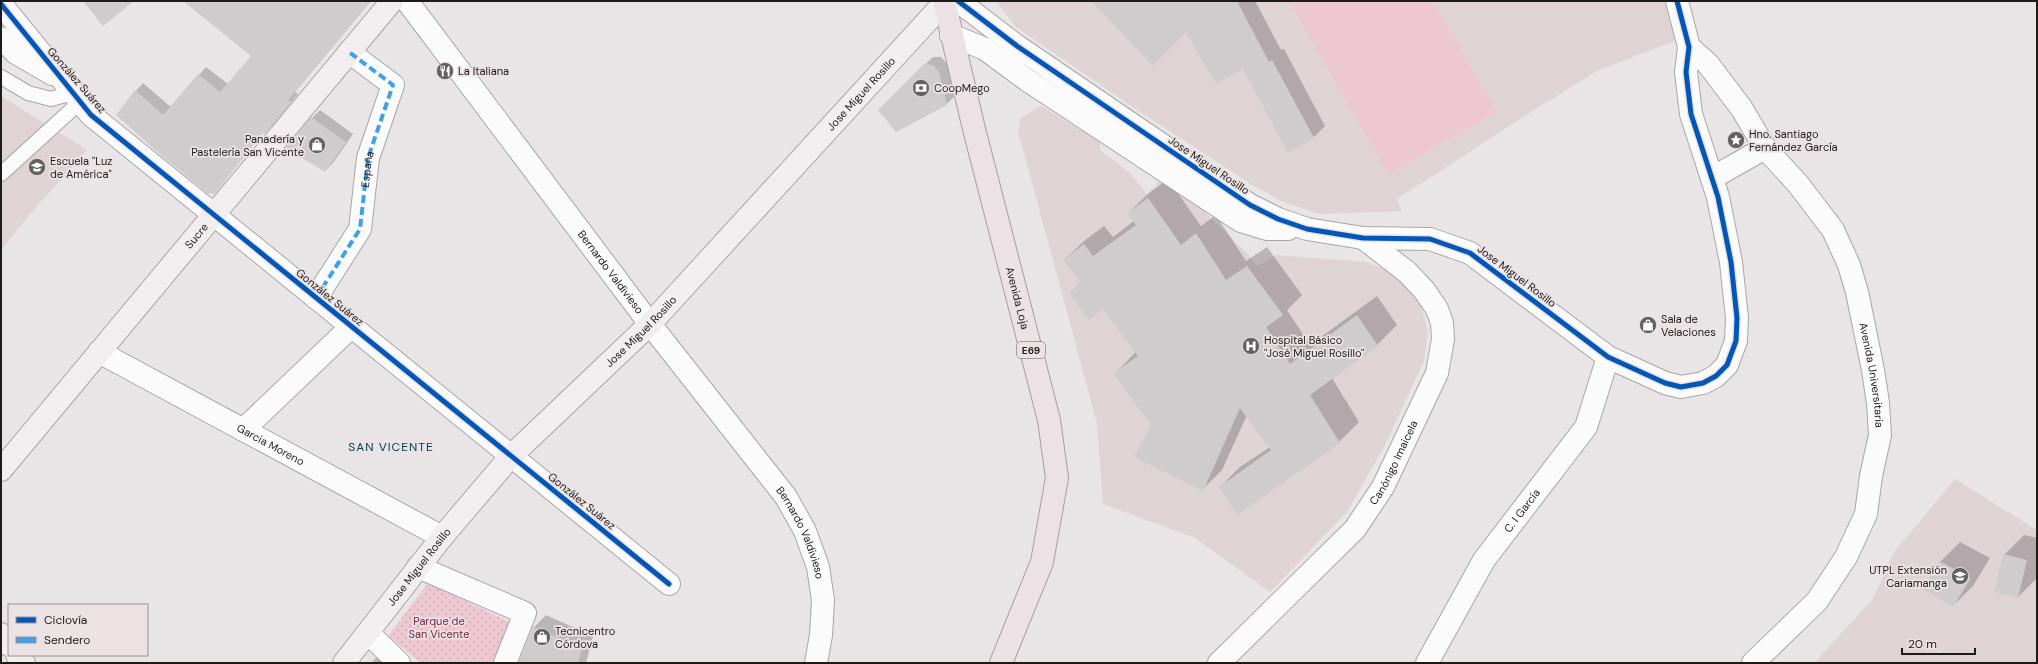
<svg xmlns="http://www.w3.org/2000/svg" width="2038" height="664" font-family="'DM Sans',sans-serif">
<style>
.built{fill:#dfd3d6}
.park{fill:url(#park-dots)}
.pitch{fill:#edc8d1}
.shadow{fill:#0003}
.building{fill:#d0cccd}
.lines{fill:none;stroke-linecap:round;stroke-linejoin:round}
.service-casing{stroke:#a9a5a6;stroke-width:16}
.pedestrian-casing{stroke:#a9a5a6;stroke-width:24}
.minor-casing{stroke:#a9a5a6;stroke-width:24}
.tertiary-casing{stroke:#a9a5a6;stroke-width:24}
.secondary-casing{stroke:#a9a5a6;stroke-width:24}
.primary-casing{stroke:#a99c9f;stroke-width:24}
.service{stroke:#fcfbfb;stroke-width:14}
.pedestrian{stroke:#fcfbfb;stroke-width:22}
.minor{stroke:#fcfbfb;stroke-width:22}
.tertiary{stroke:#fcfbfb;stroke-width:22}
.secondary{stroke:#f2eeef;stroke-width:22}
.primary{stroke:#eae2e4;stroke-width:22}
.quiet{stroke:#3da2ea;stroke-width:4;stroke-dasharray:8 4;stroke-linecap:butt}
.cycleway-casing{stroke:#ebe2e4;stroke-width:8}
.cycleway{stroke:#0057b8;stroke-width:5}
.labels{text-anchor:middle;stroke-width:3.5;stroke-linejoin:round;paint-order:stroke}
.shield{fill:#ebe2e4;stroke:#5b5657;stroke-width:1}
.shield-label{font-size:10px;font-weight:bold;fill:#1d1a1a}
.poi-label{font-size:11px;fill:#1d1a1a;stroke:#ebe2e4;text-anchor:start}
.street-label{font-size:11px;fill:#1d1a1a;stroke:#ebe2e4}
.park-label{font-size:11px;fill:#7f2344;stroke:#ebe2e4}
.neighbourhood-label{font-size:12px;letter-spacing:1px;fill:#01414c;stroke:#ebe2e4}
</style>
<defs>
<pattern id="park-dots" width="8" height="8" patternUnits="userSpaceOnUse"><rect width="8" height="8" fill="#edc8d1"/><path d="M2 2h.1M6 6h.1" fill="none" stroke="#cbabb3" stroke-width="1.8" stroke-linecap="round"/></pattern>
</defs>
<rect width="100%" height="100%" fill="#e9e4e5"/>
<!-- built -->
<path class="built" d="M996,1H1672L1682,38L1597,71L1542,105L1397,199L1402,211L1319,214L1281,201L1251,184L1134,108L1016,27Z
M1,96L87,150L31,213L1,250Z
M1041,106L1100,142V150L1130,173L1147,194L1162,179L1203,210L1247,253L1257,266L1276,255L1367,262L1386,270L1404,284L1420,303L1428,331L1424,361L1385,445L1347,512L1270,592L1195,538L1103,504L1097,423L1018,131L1021,118Z
M1955,479L2037,530V663H1814L1873,599L1894,552Z"/>
<!-- park -->
<path class="park" d="M428,583L515,625L495,663H421L388,636Z"/>
<!-- pitch -->
<path class="pitch" d="M1289,1H1433L1496,112L1388,174Z"/>
<!-- shadow -->
<path class="shadow" d="M194,1H371L295,92L298,94L273,125L265,133L263,132L215,193L136,91L143,83L171,107L206,67L228,84L252,56Z
M1093,1H1255L1281,50L1284,49L1325,126L1314,137L1243,68L1187,31Z
M933,57H941L947,64L955,96L947,104L897,131L879,110Z
M320,110L353,134L333,163L325,171L312,118Z
M1168,179L1201,226L1216,215L1246,261L1267,247L1302,295L1287,310L1310,345L1377,296L1397,325L1377,345L1332,378L1359,422L1339,442L1220,487L1240,467L1270,447L1247,415L1222,470L1202,490L1152,425L1115,373L1136,352L1104,308L1070,293L1081,282L1064,260L1084,241L1104,226L1113,237L1134,221L1128,213L1148,194Z
M2024,535L2037,538V578L2018,597L2004,555Z
M1960,542L1990,558L1973,586L1953,606L1940,562Z
M546,615L593,636L586,663H519L534,627Z
M388,646L407,663H371Z"/>
<!-- building -->
<path class="building" d="M83,1H134L103,26Z
M183,1H371L288,100L291,102L265,134L262,133L215,194L207,193L161,155L116,115L135,90L163,115L198,74L220,92L251,56Z
M1091,1H1237L1269,62L1272,60L1314,138L1288,153L1243,69L1216,84L1186,33L1153,66Z
M924,64L933,65L939,72L947,105L896,132L878,110Z
M311,117L346,142L325,172L286,148Z
M1148,198L1181,245L1196,233L1226,280L1247,266L1283,315L1266,327L1290,364L1357,315L1378,346L1310,395L1340,443L1237,515L1219,487L1271,450L1240,408L1203,491L1134,457L1151,425L1113,373L1138,356L1103,309L1089,320L1069,293L1081,283L1063,260L1084,244L1093,256L1136,225L1127,213Z
M2003,554L2027,560L2018,598L1994,592Z
M1939,561L1971,578L1953,607L1923,589Z
M533,627L582,648L578,663H518Z"/>
<g class="lines">
<defs>
<path id="service" d="M1,77L28,93L51,99L72,93
M1,174L80,102"/>
<path id="pedestrian" d="M316,298L360,229L368,158L393,85L349,52"/>
<g id="minor">
<path d="M1,4L91,115L669,584"/>
<path d="M1,38L16,53L52,74"/>
<path id="s1" d="M99,352L442,537"/>
<path d="M243,430L351,327"/>
<path d="M418,567L525,613L505,663"/>
<path d="M368,633L399,663"/>
<path id="s2" d="M1219,663L1355,529L1383,487L1437,373L1443,339L1442,323L1437,309L1424,290L1407,272L1363,238"/>
<path id="s3" d="M1427,663L1484,560L1586,427L1608,357"/>
</g>
<g id="tertiary">
<path id="s4" d="M407,1L650,324L786,497L805,531L818,567L823,600L821,635L816,663"/>
<path d="M958,1L1017,46L1250,205L1278,219L1307,229L1363,238L1430,239L1470,253L1608,357L1665,383L1681,387L1703,383L1716,376L1727,365L1736,341L1737,318L1731,262L1718,197L1691,114L1686,72L1689,47L1677,1"/>
<path d="M951,35L985,49L1027,80L1241,221L1267,229H1288"/>
<path id="s5" d="M1689,47L1708,64L1742,109L1765,148L1798,184L1833,230L1849,265L1857,292L1873,370L1878,403L1880,435L1871,476L1866,514L1846,557L1817,601L1753,663"/>
<path d="M1712,178L1765,148"/>
</g>
<g id="secondary">
<path id="s6" d="M1,470L392,1"/>
<path d="M1,634L9,645"/>
<path d="M17,655L24,663"/>
<path id="s7" d="M344,663L442,537L511,456L650,324L944,3"/>
</g>
<g id="primary">
<path id="s8" d="M944,1L974,129L1049,420L1057,478L1042,562L1001,663"/>
</g>
</defs>
<!-- service casing -->
<use href="#service" class="service-casing"/>
<!-- pedestrian casing -->
<use href="#pedestrian" class="pedestrian-casing"/>
<!-- minor casing -->
<use href="#minor" class="minor-casing"/>
<!-- tertiary casing -->
<use href="#tertiary" class="tertiary-casing"/>
<!-- secondary casing -->
<use href="#secondary" class="secondary-casing"/>
<!-- primary casing -->
<use href="#primary" class="primary-casing"/>
<!-- service -->
<use href="#service" class="service"/>
<!-- pedestrian -->
<use href="#pedestrian" class="pedestrian"/>
<!-- minor -->
<use href="#minor" class="minor"/>
<!-- tertiary -->
<use href="#tertiary" class="tertiary"/>
<!-- secondary -->
<use href="#secondary" class="secondary"/>
<!-- primary -->
<use href="#primary" class="primary"/>
<!-- quiet -->
<path class="quiet" id="s9" d="M316,298L360,229L368,158L393,85L349,52"/>
<defs>
<path id="cycleway" d="M958,1L1017,46L1250,205L1278,219L1307,229L1363,238L1430,239L1470,253L1608,357L1665,383L1681,387L1703,383L1716,376L1727,365L1736,341L1737,318L1731,262L1718,197L1691,114L1686,72L1689,47L1677,1
M1,4L91,115L669,584"/>
</defs>
<!-- cycleway casing -->
<use href="#cycleway" class="cycleway-casing"/>
<!-- cycleway -->
<use href="#cycleway" class="cycleway"/>
</g>
<!-- icons -->
<defs>
<symbol id="restaurant-disc" viewBox="-11 -11 22 22"><circle r="9.5" fill="#646161" stroke="#ebe2e4"/><path d="M-5-6h1v4h1v-4h1v4h1v-4h1v5L-1.5 .5V6h-2V.5L-5-1ZM5-6V6H3V1.5H1.5Q1.5-4 5-6Z" fill="#fff"/></symbol>
<symbol id="bank-disc" viewBox="-11 -11 22 22"><circle r="9.5" fill="#646161" stroke="#ebe2e4"/><path d="M-6-4H6V4H-6ZM0-2.3a2.3 2.3 0 1 0 0 4.6a2.3 2.3 0 1 0 0-4.6Z" fill="#fff"/></symbol>
<symbol id="sight-disc" viewBox="-11 -11 22 22"><circle r="9.5" fill="#646161" stroke="#ebe2e4"/><path d="M0-6L1.8-2.2L6-1.7L2.9 1.2L3.7 5.4L0 3.3L-3.7 5.4L-2.9 1.2L-6-1.7L-1.8-2.2Z" fill="#fff"/></symbol>
<symbol id="shop-disc" viewBox="-11 -11 22 22"><circle r="9.5" fill="#646161" stroke="#ebe2e4"/><path d="M-5-2.5h2.3a2.7 3.5 0 0 1 5.4 0H5L5.5 6h-11ZM-1.5-2.5h3a1.5 2.3 0 0 0-3 0Z" fill="#fff"/></symbol>
<symbol id="school-disc" viewBox="-11 -11 22 22"><circle r="9.5" fill="#646161" stroke="#ebe2e4"/><path d="M0-5L7-2L0 1L-7-2ZM-4 1L0 2.5L4 1V4Q0 6-4 4Z" fill="#fff"/></symbol>
<symbol id="hospital-disc" viewBox="-11 -11 22 22"><circle r="9.5" fill="#646161" stroke="#ebe2e4"/><path d="M-5-5h3v3.5h4V-5h3V5h-3V1.5h-4V5h-3Z" fill="#fff"/></symbol>
<symbol id="university-disc" viewBox="-11 -11 22 22"><circle r="9.5" fill="#646161" stroke="#ebe2e4"/><path d="M0-5L7-2L0 1L-7-2ZM-4 1L0 2.5L4 1V4Q0 6-4 4Z" fill="#fff"/></symbol>
</defs>
<g fill-rule="evenodd">
<use href="#restaurant-disc" x="435" y="61" width="20" height="20"/>
<use href="#bank-disc" x="911" y="78" width="20" height="20"/>
<use href="#sight-disc" x="1726" y="130" width="20" height="20"/>
<use href="#shop-disc" x="307" y="135" width="20" height="20"/>
<use href="#school-disc" x="27" y="157" width="20" height="20"/>
<use href="#shop-disc" x="1638" y="315" width="20" height="20"/>
<use href="#hospital-disc" x="1241" y="336" width="20" height="20"/>
<use href="#university-disc" x="1950" y="566" width="20" height="20"/>
<use href="#shop-disc" x="532" y="627" width="20" height="20"/>
</g>
<g class="labels">
<!-- shield labels -->
<rect class="shield" x="1017" y="342" width="28" height="16" rx="3"/>
<g class="shield-label">
<text x="1031" y="354">E69</text>
</g>
<!-- poi labels -->
<g class="poi-label">
<text x="458" y="75">La Italiana</text>
<text x="934" y="92">CoopMego</text>
<text x="1749" y="138">Hno. Santiago<tspan x="1749" dy="13">Fernández García</tspan></text>
<text x="304" y="143" text-anchor="end">Panadería y<tspan x="304" dy="13">Pastelería San Vicente</tspan></text>
<text x="50" y="165">Escuela "Luz<tspan x="50" dy="13">de América"</tspan></text>
<text x="1661" y="323">Sala de<tspan x="1661" dy="13">Velaciones</tspan></text>
<text x="1264" y="344">Hospital Básico<tspan x="1264" dy="13">"José Miguel Rosillo"</tspan></text>
<text x="1947" y="574" text-anchor="end">UTPL Extensión<tspan x="1947" dy="13">Cariamanga</tspan></text>
<text x="555" y="635">Tecnicentro<tspan x="555" dy="13">Córdova</tspan></text>
</g>
<!-- street labels -->
<g class="street-label">
<text transform="translate(77 80) rotate(49)" y="4">González Suárez</text>
<text dy="4" stroke="none"><textPath href="#s7" startOffset="770">Jose Miguel Rosillo</textPath></text>
<text transform="translate(1209 165) rotate(34)" y="4">Jose Miguel Rosillo</text>
<text dy="4" stroke="none"><textPath href="#s9" startOffset="142">España</textPath></text>
<text dy="4" stroke="none"><textPath href="#s6" startOffset="305">Sucre</textPath></text>
<text dy="4" stroke="none"><textPath href="#s4" startOffset="339">Bernardo Valdivieso</textPath></text>
<text transform="translate(1517 276) rotate(37)" y="4">Jose Miguel Rosillo</text>
<text transform="translate(330 297) rotate(39)" y="4">González Suárez</text>
<text dy="4" stroke="none"><textPath href="#s8" startOffset="306">Avenida Loja</textPath></text>
<text dy="4" stroke="none"><textPath href="#s7" startOffset="446">Jose Miguel Rosillo</textPath></text>
<text dy="4" stroke="none"><textPath href="#s5" startOffset="385">Avenida Universitaria</textPath></text>
<text dy="4" stroke="none"><textPath href="#s1" startOffset="195">Garcia Moreno</textPath></text>
<text dy="4" stroke="none"><textPath href="#s2" startOffset="268">Canónigo Imaicela</textPath></text>
<text transform="translate(582 501) rotate(39)" y="4">González Suárez</text>
<text dy="4" stroke="none"><textPath href="#s3" startOffset="180">C. I García</textPath></text>
<text dy="4" stroke="none"><textPath href="#s4" startOffset="663">Bernardo Valdivieso</textPath></text>
<text dy="4" stroke="none"><textPath href="#s7" startOffset="122">Jose Miguel Rosillo</textPath></text>
</g>
<!-- park labels -->
<g class="park-label">
<text x="439" y="625">Parque de<tspan x="439" dy="13">San Vicente</tspan></text>
</g>
<!-- neighbourhood labels -->
<g class="neighbourhood-label">
<text x="391" y="451">SAN VICENTE</text>
</g>
</g>
<!-- border -->
<rect width="2038" height="664" fill="none" stroke="#1d1a1a" stroke-width="4"/>
<!-- legend -->
<rect x="8" y="604" width="140" height="52" fill="#ebe2e4" stroke="#999293"/>
<rect x="16" y="617" width="20" height="6" fill="#0057b8" stroke="#999293"/>
<text x="44" y="624" font-size="12" fill="#1d1a1a">Ciclovía</text>
<rect x="16" y="637" width="20" height="6" fill="#3da2ea" stroke="#999293"/>
<text x="44" y="644" font-size="12" fill="#1d1a1a">Sendero</text>
<!-- scale -->
<path d="M1902 648v6h73v-6" fill="none" stroke="#1d1a1a" stroke-width="2"/>
<text x="1908" y="648" font-size="12" fill="#1d1a1a" stroke="#ebe2e4" stroke-width="3" paint-order="stroke">20 m</text>
</svg>
